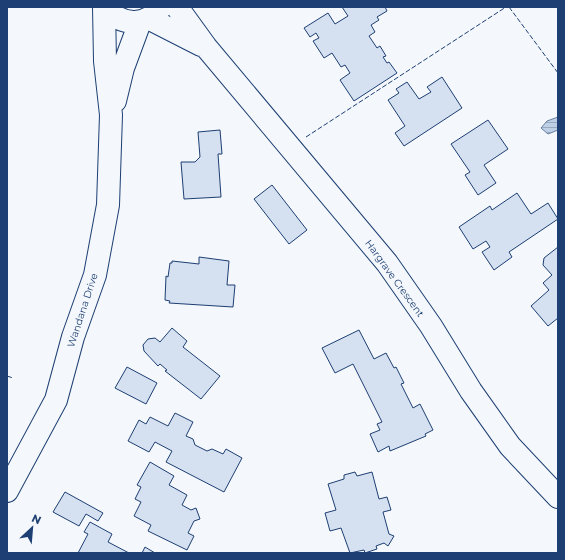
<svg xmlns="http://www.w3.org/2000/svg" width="565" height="560" font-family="Montserrat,sans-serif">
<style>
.water{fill:url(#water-rules);stroke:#687fa3}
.building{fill:#d5e0f0;stroke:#1d3f73}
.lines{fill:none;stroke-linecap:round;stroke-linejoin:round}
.street-casing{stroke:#1d3f73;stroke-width:24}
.secondary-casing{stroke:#1d3f73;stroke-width:24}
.street{stroke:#f4f7fb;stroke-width:22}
.secondary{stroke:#f4f7fb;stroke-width:22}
.fence{stroke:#1d3f73;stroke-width:1;stroke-dasharray:5 2;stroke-linecap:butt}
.labels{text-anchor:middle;stroke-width:3;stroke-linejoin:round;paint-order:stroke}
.street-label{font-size:10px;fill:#1d3f73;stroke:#f4f7fb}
</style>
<defs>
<pattern id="water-rules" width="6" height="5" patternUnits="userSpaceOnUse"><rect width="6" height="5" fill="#bed0e5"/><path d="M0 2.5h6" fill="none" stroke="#9aaabe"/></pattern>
</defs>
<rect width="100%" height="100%" fill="#f4f7fb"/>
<!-- water -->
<path class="water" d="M558,117V130L548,134L541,128L547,121Z"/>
<!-- building -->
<path class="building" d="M342,7H385L387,11L377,17L379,20L371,25L375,32L369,36L377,48L380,46L386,56L383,57L387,63L389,62L397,73L354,101L340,80L350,73L345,65L341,67L332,53L324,58L313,41L319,38L316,33L310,37L304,28L328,13L335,24L348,16Z
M442,77L462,108L404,146L395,133L405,126L388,100L399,93L396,89L407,82L419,99L431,92L427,87Z
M488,120L508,149L484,165L496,183L478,195L465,175L470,172L451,144Z
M220,130L222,154H218L221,197L184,199L181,162H195L200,157L198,132Z
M272,185L307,230L289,244L254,199Z
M517,193L531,214L548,203L558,219L509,252L512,257L494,270L482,252L490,247L486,241L473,249L459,227L490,206L492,210Z
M558,247V318L548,326L531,306L549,290L543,283L552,275L543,265L544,258Z
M199,257L229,261L227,285H235L233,307L169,303L170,301L165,300L166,276L168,277L170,263H172V261L199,264Z
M172,328L187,341L183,347L220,376L201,399L165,371L167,370L160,364L158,366L144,351L143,345L148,339L155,338L160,342Z
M359,330L374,359L386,353L394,368L396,367L404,383L401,384L413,408L420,404L433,430L425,434L426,436L390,451L389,446L378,452L370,434L380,430L377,424L382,422L353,364L335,373L322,348Z
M127,367L157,383L146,404L115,388Z
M175,413L193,422L186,436L193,439L195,445L207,451L212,449L223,454L226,449L242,458L224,492L166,462L172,451L155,442L149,452L128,441L139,420L146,424L150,417L168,426Z
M150,462L174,476L169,485L187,495L182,505L191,510L196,508L200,519L194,521L188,533L194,536L187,550L148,531L151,525L134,516L141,502L135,499L141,487L137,485Z
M355,472L357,476L372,472L379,499L387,497L391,510L383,512L389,534L394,536L388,546L384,543L376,546L377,549L365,553L364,550L350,553L341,528L330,531L325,513L336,510L328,484L344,479V475Z
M65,492L103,513L98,521L86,514L79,526L53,512Z
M90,522L112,534L108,542L129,553H78L88,534L84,532Z
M145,547L155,553H142Z"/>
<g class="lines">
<defs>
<path id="street" d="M177,7L206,47L387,263L431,326L471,391L510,446L558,497
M150,19L201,45"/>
<path id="secondary" d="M105,7C121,26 146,28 161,7
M115,101L123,68L140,22
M7,491L56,400L73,337L95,275L108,205L111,115L105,61L104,7"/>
</defs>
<!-- street casing -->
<use href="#street" class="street-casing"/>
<!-- secondary casing -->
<use href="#secondary" class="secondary-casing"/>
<!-- street -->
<use href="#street" class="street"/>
<!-- secondary -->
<use href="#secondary" class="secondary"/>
<!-- fence -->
<path class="fence" d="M509,7L558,73
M306,137L506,7
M7,376L13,378"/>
</g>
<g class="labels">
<!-- street labels -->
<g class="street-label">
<text transform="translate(395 278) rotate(54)" y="4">Hargrave Crescent</text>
<text transform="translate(82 310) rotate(-72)" y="4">Wandana Drive</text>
</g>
</g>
<!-- border -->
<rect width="565" height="560" fill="none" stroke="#1d3f73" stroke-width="16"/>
<!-- north arrow -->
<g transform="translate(32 528) rotate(26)" stroke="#f4f7fb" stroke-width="3" paint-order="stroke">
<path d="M0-3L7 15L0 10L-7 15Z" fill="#1d3f73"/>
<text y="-6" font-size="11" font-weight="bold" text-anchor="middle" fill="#1d3f73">N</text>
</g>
</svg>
